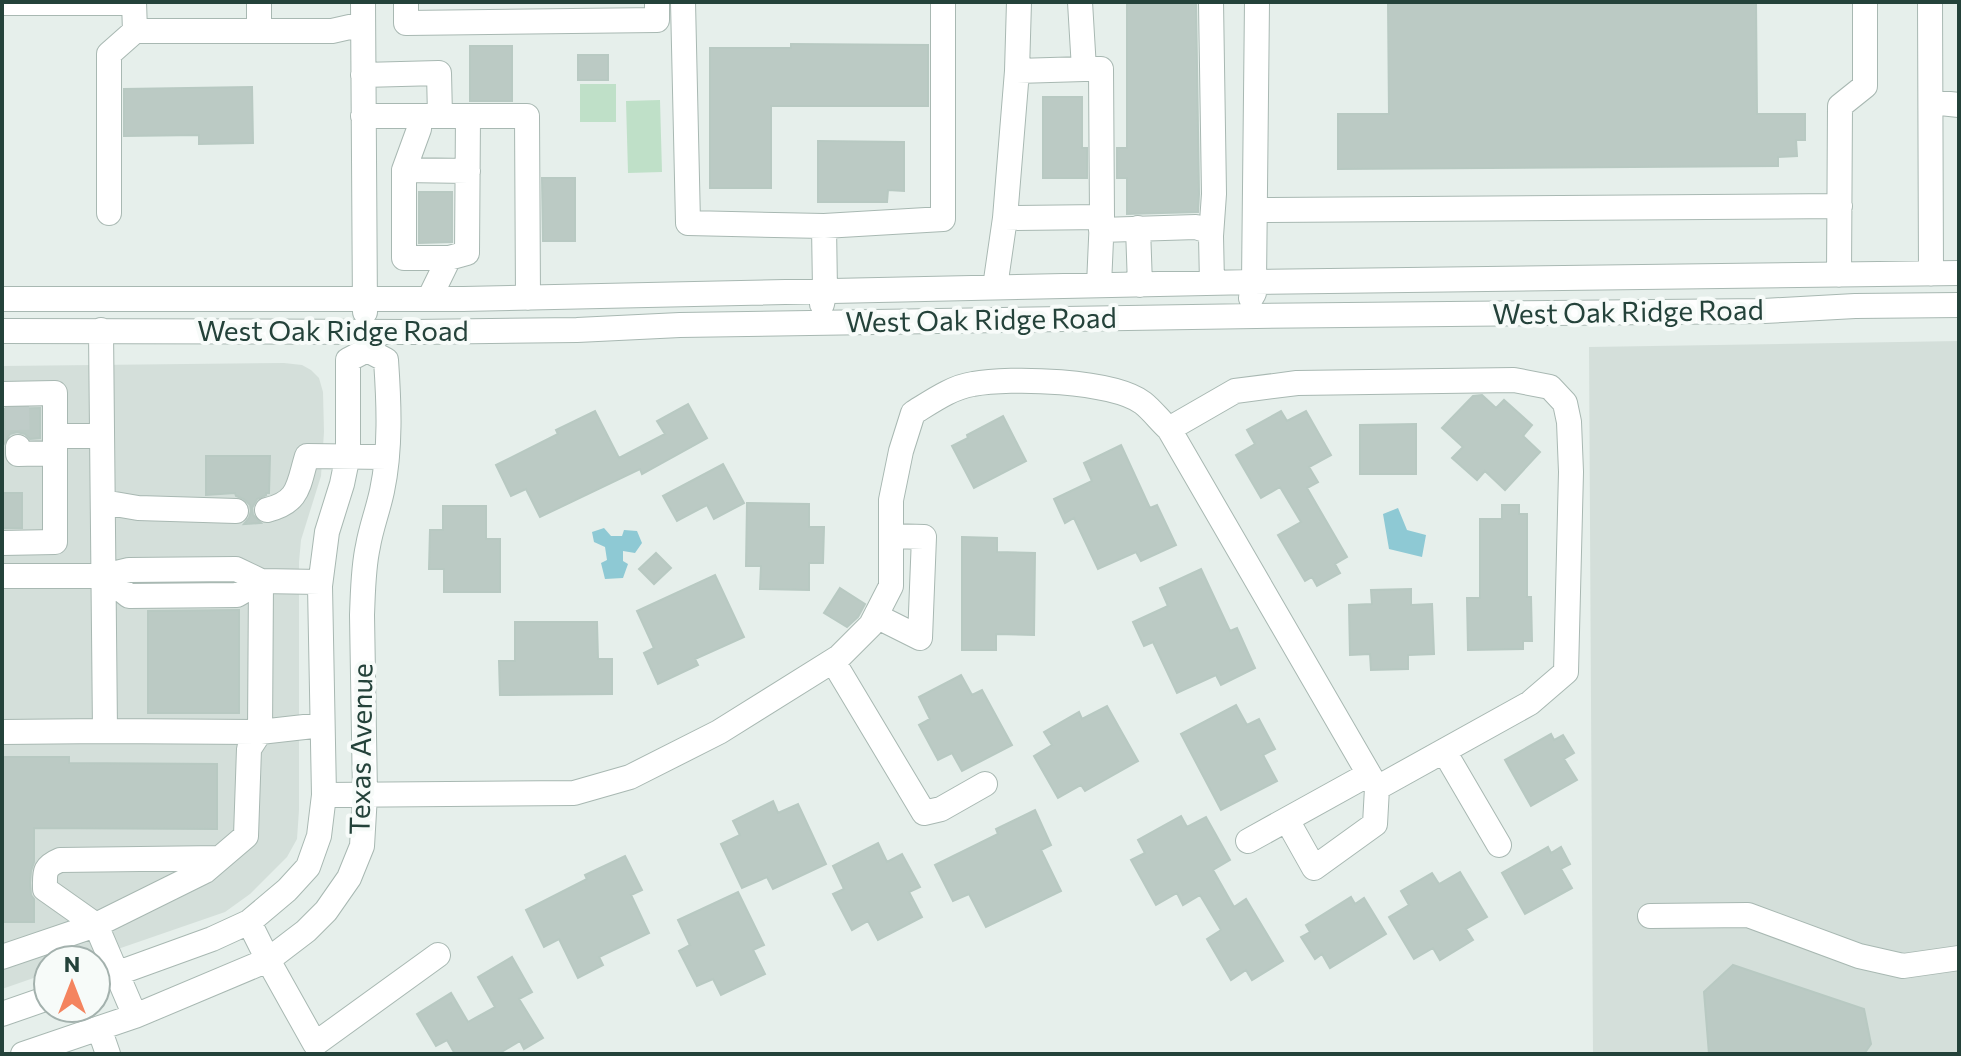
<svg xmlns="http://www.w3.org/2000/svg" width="1961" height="1056" font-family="Commissioner,sans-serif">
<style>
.built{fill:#d4dfda}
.green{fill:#bfe0c8}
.water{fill:#8ec9d4}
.building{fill:#bbcac4;stroke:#b8c9c2;stroke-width:2}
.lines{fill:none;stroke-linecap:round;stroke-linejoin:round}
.minor-tunnel{stroke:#bfccc8;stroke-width:24;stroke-dasharray:24 12;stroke-linecap:butt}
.minor-casing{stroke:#a8b8b2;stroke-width:26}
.minor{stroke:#fff;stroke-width:24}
.labels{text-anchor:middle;stroke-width:8;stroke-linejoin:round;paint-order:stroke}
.street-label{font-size:28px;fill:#24423a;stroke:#f7fbf9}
</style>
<rect width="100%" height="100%" fill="#e6efeb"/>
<!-- built -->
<path class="built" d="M1959,341V1054H1593L1589,347Z
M284,363L302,365L311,370L319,378L323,392L324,432L321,476L301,540L299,562V810L297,839L287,857L250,894L225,912L86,960H48V973L2,989V366Z"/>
<!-- green -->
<path class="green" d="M580,84H616V122H580Z
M660,100L662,172L628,173L626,101Z"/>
<!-- water -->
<path class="water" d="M1398,508L1407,530L1426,535L1422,557L1389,549L1383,514Z
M604,528L611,536H622L624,530L637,531L642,543L635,553L623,551V561L628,564L623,578L605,579L601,563L607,560L605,547L594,542L592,532Z"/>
<!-- building -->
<path class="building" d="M1127,2H1196L1199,194L1198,212L1127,214V178H1117V148H1127Z
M1388,2H1756L1757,114H1805V140H1796L1797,156L1778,157V166L1338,169V114H1389Z
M791,44L928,45V106H771V188H710V48H791Z
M470,46H512V101H470Z
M578,55H608V80H578Z
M252,87L253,143L199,144V135L124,136V89Z
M1043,97H1082V148H1087V178H1043Z
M818,141L904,142V191L888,190L887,202H818Z
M542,178H575V241H543Z
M419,192H452V242L419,243Z
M1482,395L1496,408L1504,400L1532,425L1523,436L1540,452L1505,490L1485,471L1477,480L1452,458L1463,447L1442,428L1473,396Z
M688,404L707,438L642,474L640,469L540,517L526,489L511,496L496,465L558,434L556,430L595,411L619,458L665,434L657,421Z
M40,408V438L30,439L25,434L17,432L10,434L2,447V409Z
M1281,411L1287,421L1306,411L1331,455L1309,467L1318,482L1307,488L1347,557L1335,564L1340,573L1317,586L1312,577L1305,581L1278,535L1301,522L1280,487L1261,498L1236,455L1255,444L1247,430Z
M1003,416L1026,461L974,488L952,446L968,438L967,435Z
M1416,424V474H1360V425Z
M1121,445L1150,508L1157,505L1176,545L1141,561L1136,552L1098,569L1074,518L1065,523L1054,499L1092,481L1084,463Z
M206,456H270L269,493H266V495L257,499L252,508L253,515L261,523L244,524L249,518L251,511L250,505L244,499L236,496L235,493L206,495Z
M723,464L744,503L714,519L707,505L677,521L663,496Z
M2,493H22V528H2Z
M747,503L809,504V527H824L823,563H809V590L760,589L761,566H746Z
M1502,505H1519V514H1527V597H1531L1532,641H1523V649L1468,650L1467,598H1480V519H1502Z
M443,506H486V539H500V592H444V569H429L430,530H443Z
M962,537L997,538V552L1035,553L1034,635L996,634V650H962Z
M656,553L671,568L654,584L639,569Z
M1201,569L1230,631L1237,628L1255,668L1221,685L1216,675L1177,693L1153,642L1144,646L1133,622L1168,606L1160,588Z
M715,575L744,637L695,659L698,665L658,684L644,653L654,648L637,611Z
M840,588L865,604L858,617L847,627L824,613Z
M1411,589V605L1432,604L1434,654L1408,655V669L1371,670L1370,654L1350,655L1349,605L1372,604L1371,590Z
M239,610V713H148V611Z
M515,622H597L598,659H612V694L500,695L499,661H515Z
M961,675L972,695L982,690L1012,745L962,771L952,753L938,760L919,725L930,719L919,697Z
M1236,705L1247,725L1259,719L1275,749L1263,755L1277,781L1221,810L1181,734Z
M1107,706L1138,761L1085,791L1081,785L1058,798L1034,756L1052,745L1044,732L1079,712L1082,719Z
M1551,734L1554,740L1563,735L1574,753L1564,759L1577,780L1531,806L1505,760Z
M2,757H69V763L217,764V829L34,828V862L31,871L30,883L31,895L34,899V922H2Z
M773,801L778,813L798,804L826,864L773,889L767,877L742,888L721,844L740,835L733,821Z
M1035,810L1051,845L1041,850L1061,891L986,927L969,894L953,901L935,865L998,834L996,829Z
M1181,816L1187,827L1206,817L1230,860L1213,870L1234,907L1246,899L1283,961L1252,980L1246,970L1231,980L1207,939L1221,930L1200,895L1183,905L1177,893L1156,905L1131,860L1145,853L1138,840Z
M878,843L887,862L902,854L920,887L909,892L922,917L878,940L868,921L852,930L833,894L844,889L833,866Z
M1548,847L1551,853L1561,847L1570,864L1561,869L1572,888L1525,914L1502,873Z
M625,856L642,890L631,895L649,933L599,957L603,965L578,978L559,939L544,947L526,910L587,879L585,875Z
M1460,872L1487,917L1466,929L1473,940L1440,960L1433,948L1414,959L1389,917L1409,905L1401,891L1432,873L1439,884Z
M738,892L764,945L753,950L765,974L721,995L713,979L697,986L679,951L690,945L678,920Z
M1351,897L1355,904L1364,898L1386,934L1330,968L1322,954L1315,959L1301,937L1310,932L1306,925Z
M512,957L532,992L519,999L543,1038L524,1049L520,1041L498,1054H455L447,1040L436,1046L417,1014L451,993L468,1022L495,1007L478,977Z
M1733,965L1864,1009L1871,1044L1864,1054H1709L1704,992Z"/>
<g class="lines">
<!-- minor-tunnel -->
<path class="minor-tunnel" d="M17,406L18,447"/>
<defs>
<path id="minor" d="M134,2L135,31H332L363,24
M259,2V31
M363,2L365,312
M406,2V23L657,20V2
M683,2L688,223L824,226L943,219V2
M1211,2L1214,194L1211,236L1212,283
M1930,2L1931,274
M2,3H134
M1084,69H1101L1102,217L1099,285
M1017,71L1084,69L1080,2
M363,75L439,73L440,116
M1931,102L1959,105
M363,116H527L528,298
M404,170L419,129L418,116
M468,171L404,170V258H449L467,253L468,116
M1255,210L1840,206
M109,213V54L135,31
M1005,218L1102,217
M1138,228L1140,285
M1101,230L1196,227L1205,230L1211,236
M1839,275L1840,106L1865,86V2
M995,287L1005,218L1017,71L1019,2
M1251,298L1254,293V282L1257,2
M2,299H463L1254,282L1959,273
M429,299L449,258
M822,304L825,290L824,226
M2,331L413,332L577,330L680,325L1256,316L1764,311L1855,306L1959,305
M2,394L55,393V436H101
M1169,429L1235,391L1297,383L1514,380L1550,387L1565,403L1569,422L1571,472L1566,672L1530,703L1377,788
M18,447V454L55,453
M103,502L138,508L236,511
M267,510C300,502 298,485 307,456L387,457
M2,543L55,542V436
M2,576H104L129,570L236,569L261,581L320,582
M104,576L129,596L237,595L261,581
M876,616L920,638L924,537L891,536
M833,661L924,813L941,809L985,784
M105,731L260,732L322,725
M2,732L105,731L101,330
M1444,751L1499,845
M324,795L574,793L630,777L719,732L839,657L871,625L891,586V500L901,451L913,413C931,402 952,387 973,384C1010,377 1113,380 1143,403C1152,410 1160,421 1169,429L1377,788L1375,824L1314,868L1287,820
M1248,841L1369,774
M1650,916L1748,915L1859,956L1903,966L1959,958
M249,922L268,960L315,1044L438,955
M96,925L45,889C45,873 43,867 60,860L220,858
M2,957L96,925
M96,981L212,939L249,922L287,890L308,867L319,836L324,795L320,586L327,532L342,484L348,455V360L367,350
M2,1014L48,998
M135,1016L96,925L205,871L246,836L249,749L260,732L261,581
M99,1028L108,1054
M23,1054L135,1016L268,960L306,931L326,911L349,878L362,846L365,795L362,615C363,592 363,568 368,546C371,528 378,510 382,491C391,449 389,403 386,360L367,350"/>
</defs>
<!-- minor casing -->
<use href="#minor" class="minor-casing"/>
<!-- minor -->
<use href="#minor" class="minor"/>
</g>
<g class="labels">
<!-- street labels -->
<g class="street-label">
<text transform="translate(1628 312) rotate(-1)" y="10">West Oak Ridge Road</text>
<text transform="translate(981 320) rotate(-1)" y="10">West Oak Ridge Road</text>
<text x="333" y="341">West Oak Ridge Road</text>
<text transform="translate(361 749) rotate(-89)" y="10">Texas Avenue</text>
</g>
</g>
<!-- border -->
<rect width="1961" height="1056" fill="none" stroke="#24423a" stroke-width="8"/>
<!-- north arrow -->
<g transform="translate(72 984)"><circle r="38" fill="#f7fbf9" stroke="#a3b1ad" stroke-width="2"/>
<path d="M0-6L14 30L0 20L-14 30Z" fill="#f4845f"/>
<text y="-12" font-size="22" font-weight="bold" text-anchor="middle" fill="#24423a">N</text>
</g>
</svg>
